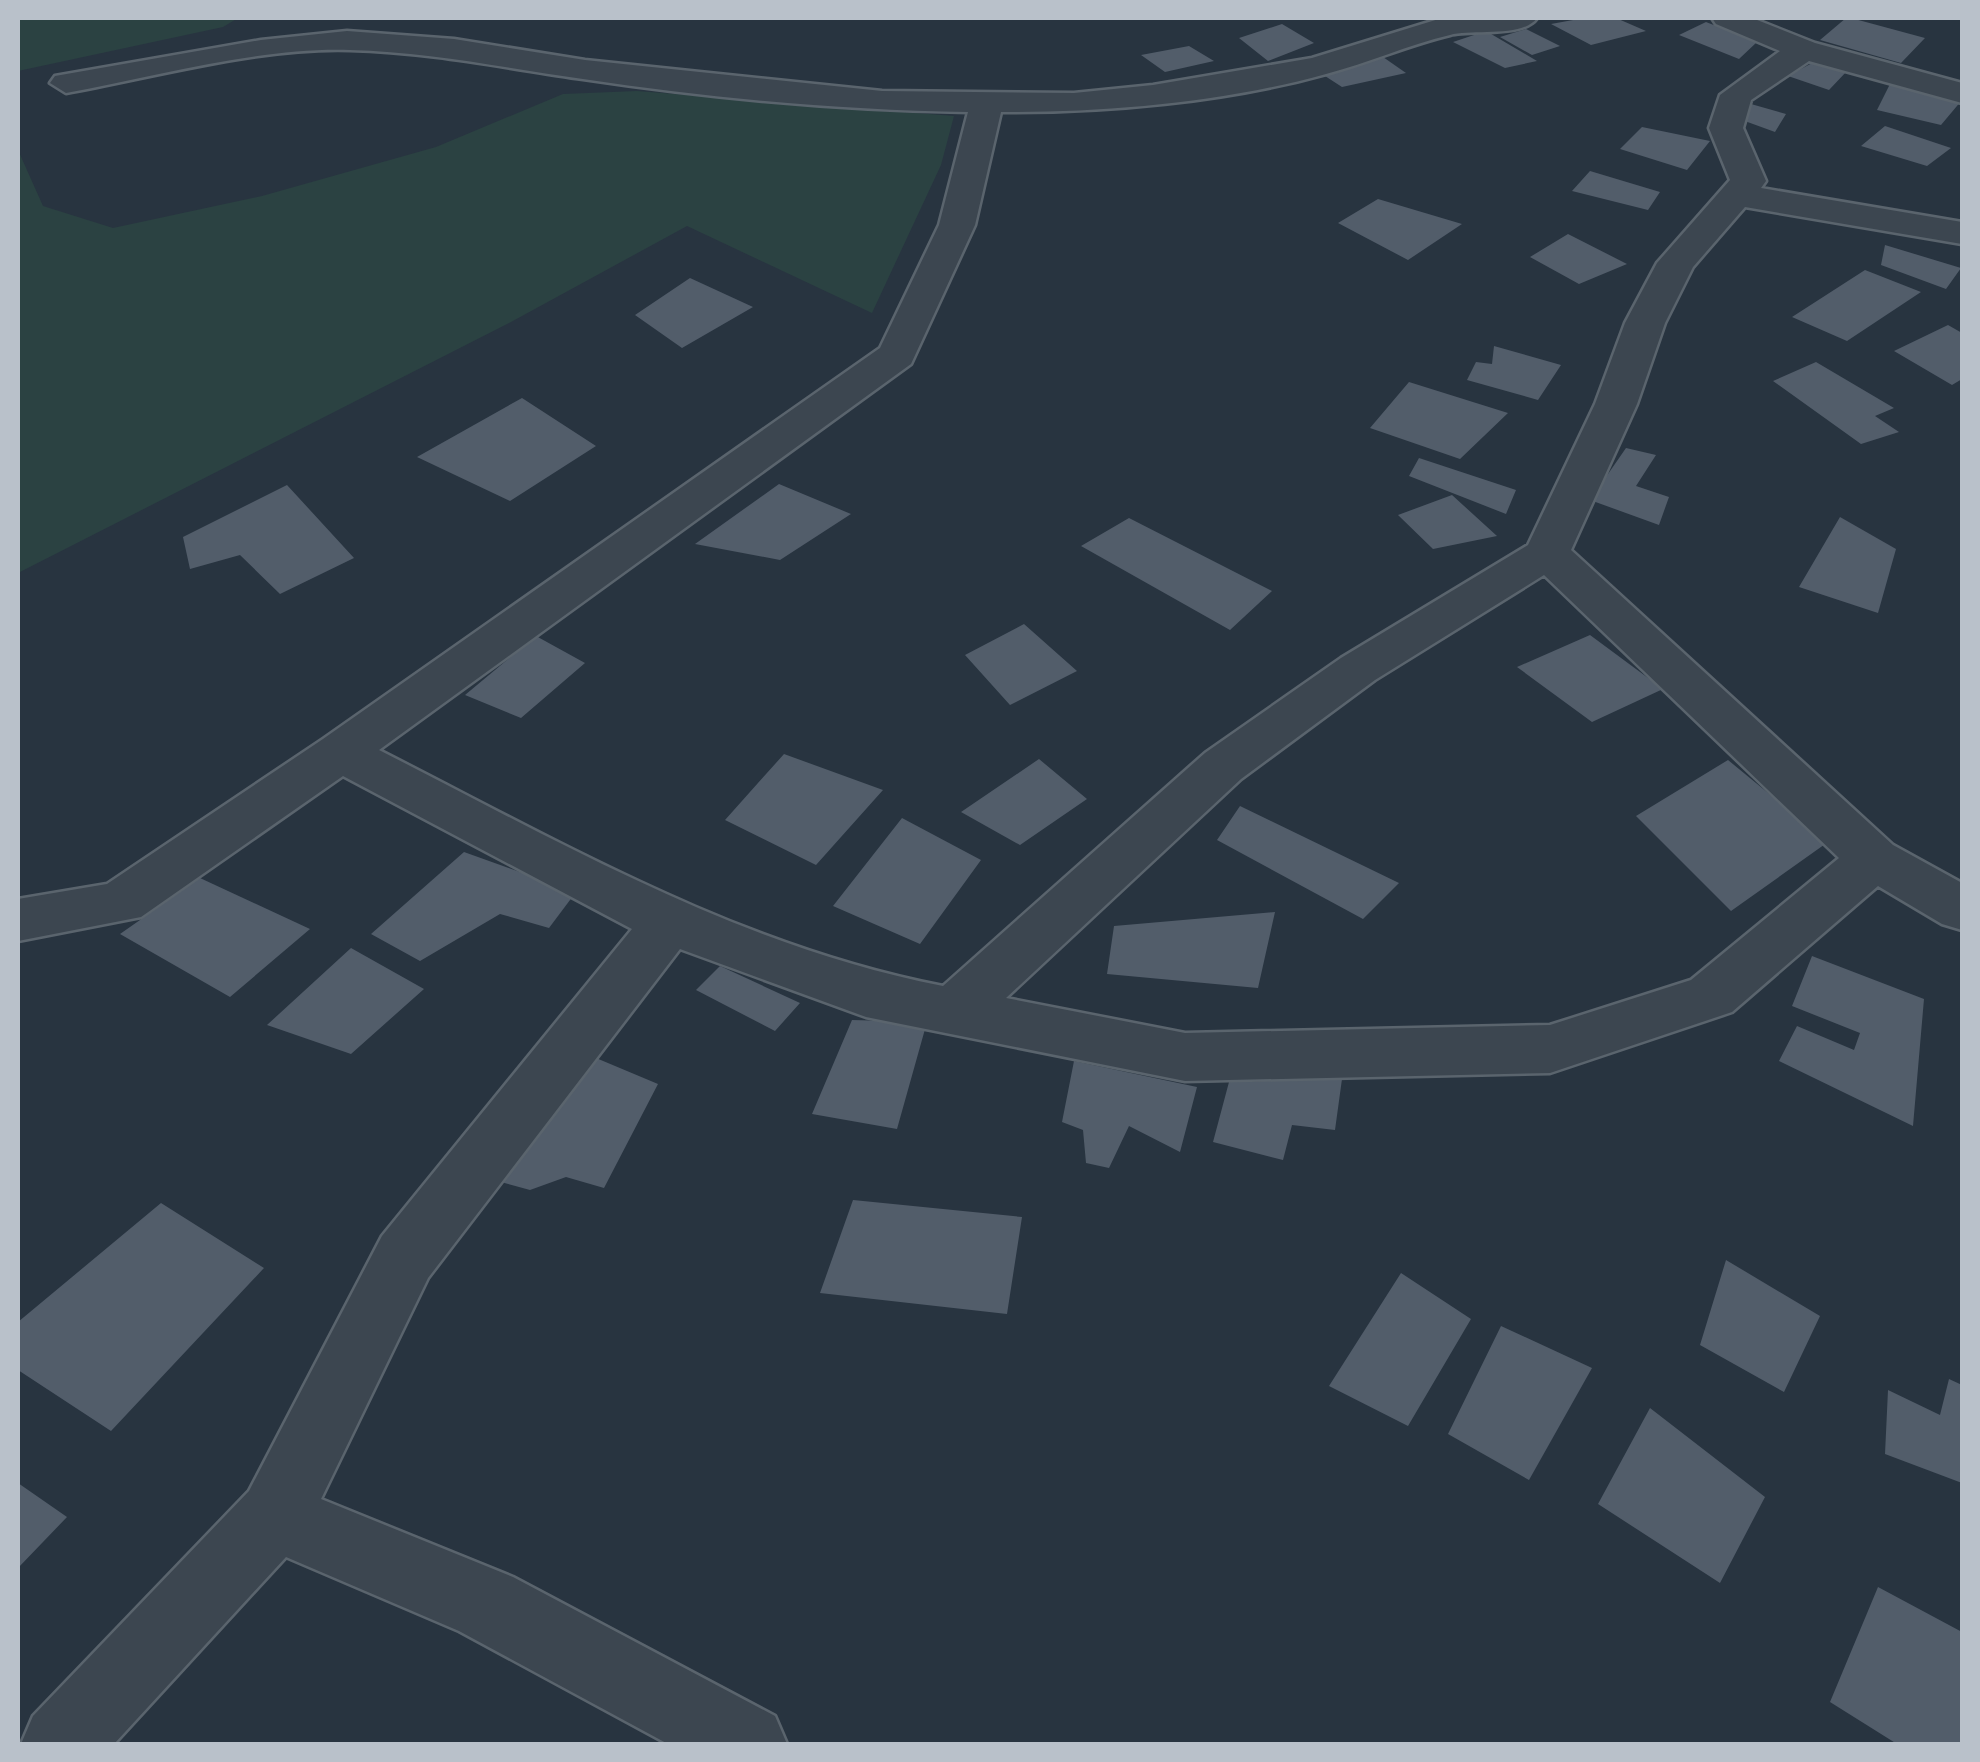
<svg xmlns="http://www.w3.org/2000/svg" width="1980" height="1762" font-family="'Fira Sans',sans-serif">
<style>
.green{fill:#2b4242}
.building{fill:#525d6a}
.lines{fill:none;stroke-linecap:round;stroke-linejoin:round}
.minor-casing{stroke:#5a646d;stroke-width:5}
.minor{fill:#3c4650;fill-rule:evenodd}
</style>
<rect width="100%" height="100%" fill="#283440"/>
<!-- green -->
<path class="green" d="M18,18H238L223,27L18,71Z
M637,91L954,116L941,165L872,313L687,226L511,322L18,573V150L43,206L113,228L262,196L436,147L563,94Z"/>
<!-- building -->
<path class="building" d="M1584,18H1616L1646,31L1591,45L1551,24Z
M1846,18H1851L1925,38L1901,63L1820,40Z
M1706,22L1757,42L1739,59L1679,35Z
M1282,24L1314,43L1268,61L1239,38Z
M1526,29L1560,46L1532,55L1500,37Z
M1486,31L1537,61L1505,68L1453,42Z
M1189,46L1214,61L1165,72L1141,55Z
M1383,57L1406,73L1342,87L1325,76Z
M1814,62L1847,71L1829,90L1788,76Z
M1891,82L1962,100L1941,125L1877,110Z
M1751,104L1786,114L1775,132L1742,120Z
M1885,126L1951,148L1927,166L1861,146Z
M1642,127L1710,141L1687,170L1620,149Z
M1590,171L1660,192L1648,210L1572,191Z
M1378,199L1462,224L1408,260L1338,223Z
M1568,234L1627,264L1579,284L1530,257Z
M1885,245L1961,268L1946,289L1881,265Z
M1865,270L1921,292L1847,341L1792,317Z
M690,278L753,307L682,348L635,315Z
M1948,325L1962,333V379L1952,385L1894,351Z
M1494,346L1561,365L1538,400L1467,380L1476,362L1492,364Z
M1816,362L1894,408L1875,416L1899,432L1861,444L1773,381Z
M1409,382L1508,413L1460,459L1370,428Z
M522,398L596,446L510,501L417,457Z
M1626,448L1656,455L1636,486L1669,497L1659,525L1590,500Z
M1419,458L1516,490L1506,514L1409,476Z
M779,484L851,514L780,560L695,544Z
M287,485L354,558L280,594L240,555L190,569L183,537Z
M1452,495L1497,536L1433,549L1398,515Z
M1840,517L1896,549L1878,613L1799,587Z
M1129,518L1272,591L1230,630L1081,546Z
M1024,624L1077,671L1010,705L965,655Z
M1590,635L1663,689L1592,722L1517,667Z
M536,636L585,663L521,718L465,695Z
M784,754L883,790L816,865L725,820Z
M1039,759L1087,799L1020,845L961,812Z
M1728,760L1828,842L1731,911L1636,816Z
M1240,806L1399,883L1363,919L1217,840Z
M902,818L981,860L920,944L833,906Z
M464,852L576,892L549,928L500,914L420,961L371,934Z
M200,878L310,929L230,997L120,934Z
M1275,912L1258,988L1107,974L1114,926Z
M351,948L424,989L351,1054L267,1025Z
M1812,956L1924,999L1913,1126L1779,1061L1797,1026L1854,1050L1860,1033L1792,1006Z
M720,966L800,1003L775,1031L696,990Z
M852,1020L927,1022L897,1129L812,1114Z
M596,1058L658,1084L604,1188L566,1177L530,1190L494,1180Z
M1074,1061L1197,1087L1180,1152L1129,1126L1109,1168L1086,1163L1083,1130L1062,1122Z
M1342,1079L1335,1130L1292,1125L1283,1160L1213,1142L1229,1082Z
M853,1200L1022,1217L1007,1314L820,1293Z
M161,1203L264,1268L111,1431L18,1370V1322Z
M1726,1260L1820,1316L1784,1392L1700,1345Z
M1401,1273L1471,1319L1408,1426L1329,1386Z
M1501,1326L1592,1368L1529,1480L1448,1434Z
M1949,1379L1962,1385V1483L1885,1454L1888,1390L1940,1415Z
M1650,1408L1765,1497L1720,1583L1598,1504Z
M18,1483L67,1517L18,1568Z
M1878,1587L1962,1632V1744H1897L1830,1702Z"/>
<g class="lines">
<defs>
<path id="minor" d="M1442,18H1537C1523,38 1472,29 1450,35C1408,45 1368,63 1326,74C1226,102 1105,113 1001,112L975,225L911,364L379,750C562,843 740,947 943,986L1205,753L1341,658L1528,545L1595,404L1625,323L1657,263L1730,180L1709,128L1720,95L1780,51L1716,24L1712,18H1752L1815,43L1962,83V103L1809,61L1751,100L1743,128L1766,181L1761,188L1962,222V244L1745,207L1693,267L1665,323L1637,404L1571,550L1893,845L1962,883V930L1942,924L1878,886L1732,1012L1550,1073L1185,1081L866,1017L680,949L428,1278L321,1499L513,1577L775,1716L787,1744H668L459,1631L286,1557L114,1744H21L33,1716L249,1491L382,1236L632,929L343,776L141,917L18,941V899L107,884L323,739L880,348L939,225L968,112C840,110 710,98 583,79C505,68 429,52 350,50C260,47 155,77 66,93L50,83L55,76L261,40L347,31L454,39L585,60L882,91L1074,93L1153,85L1312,58ZM1544,575L1839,858L1691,980L1550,1025L1185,1033L1006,998L1241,779L1375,680Z"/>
</defs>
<!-- minor casing -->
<use href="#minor" class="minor-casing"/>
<!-- minor -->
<use href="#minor" class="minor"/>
</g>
<!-- border -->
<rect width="1980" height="1762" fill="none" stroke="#b9c1ca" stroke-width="40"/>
</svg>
